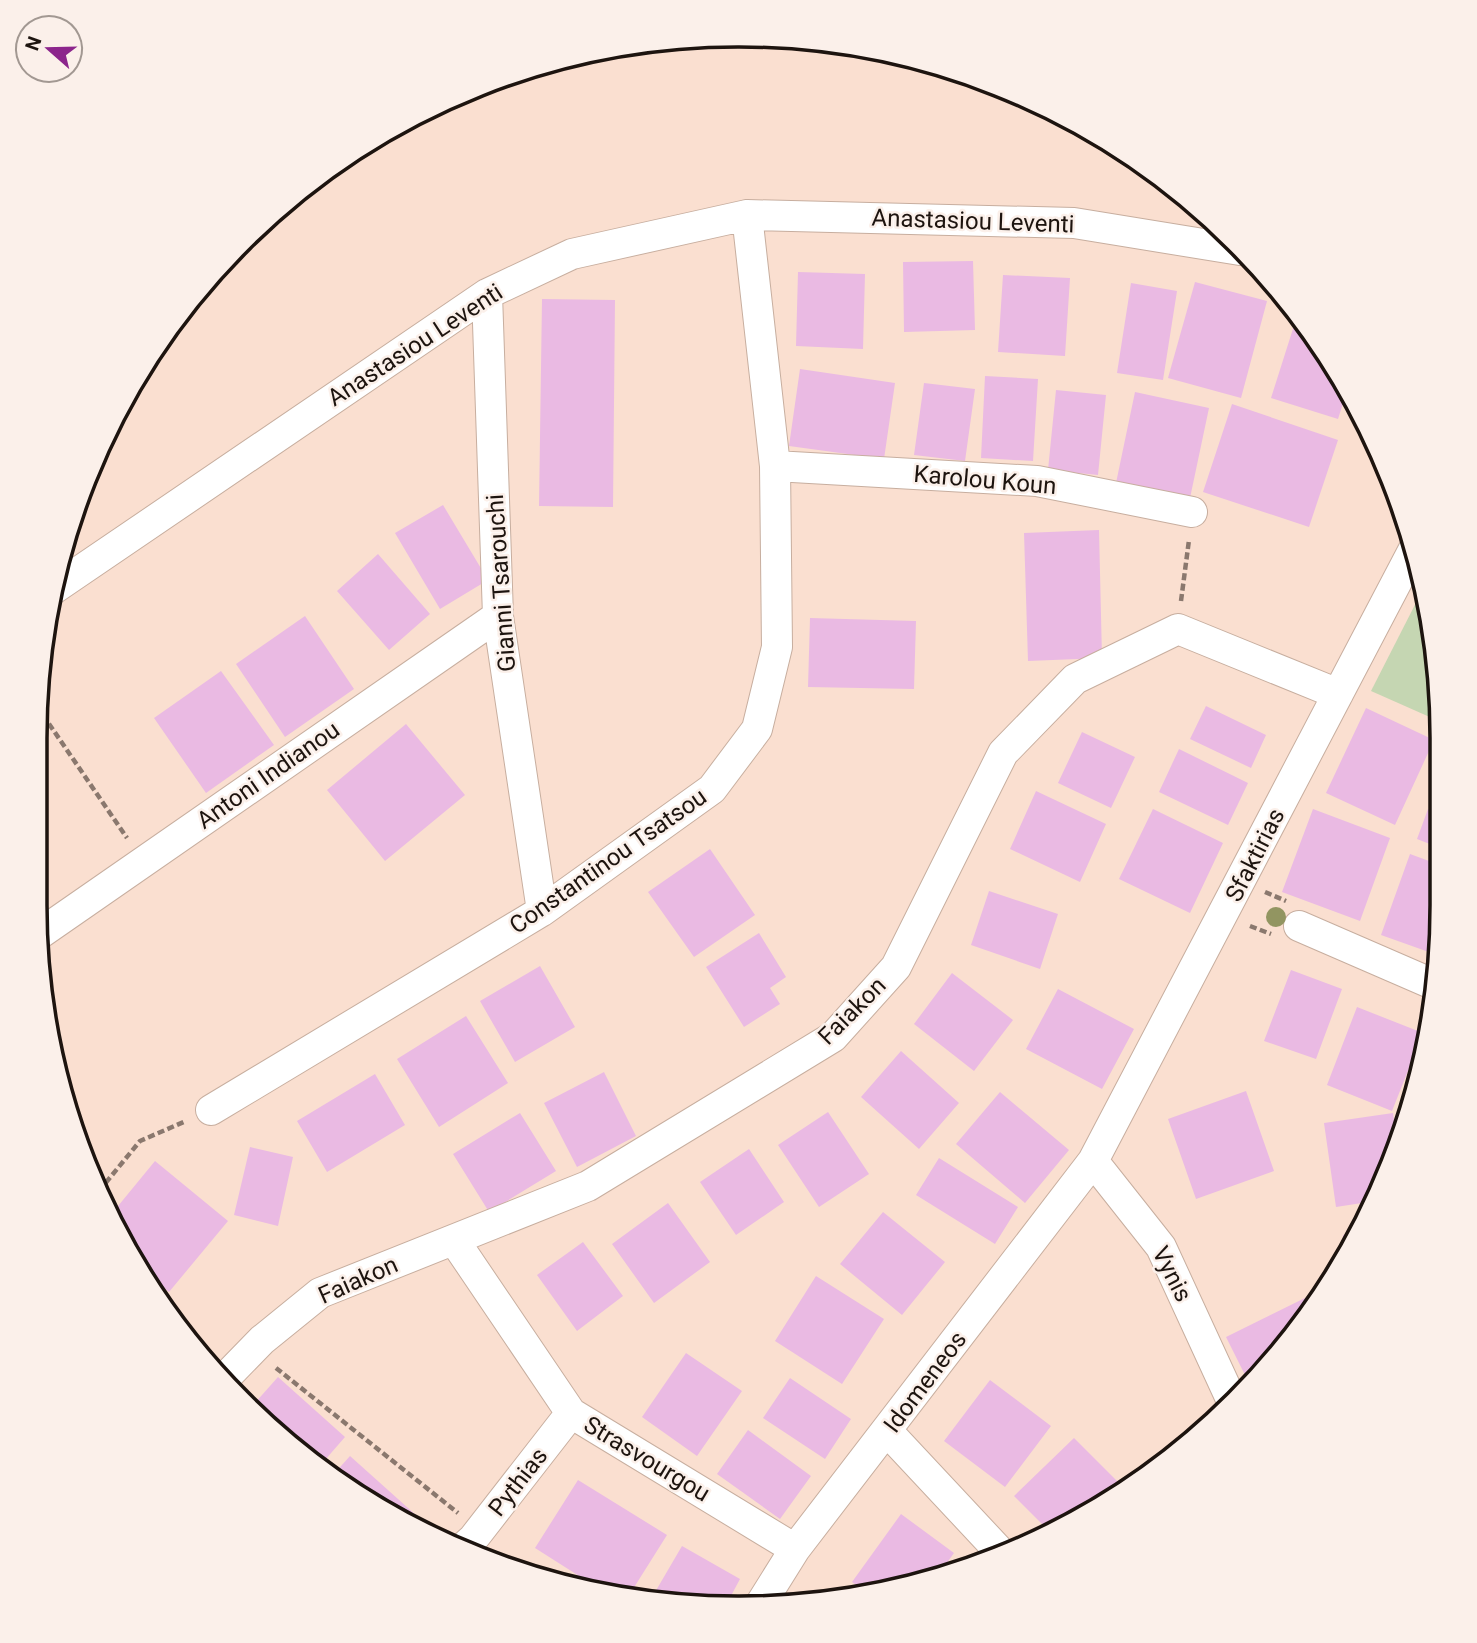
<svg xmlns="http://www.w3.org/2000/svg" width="1477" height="1643" font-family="Roboto,sans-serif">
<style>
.green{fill:#c5d6b2}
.building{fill:#eabae3}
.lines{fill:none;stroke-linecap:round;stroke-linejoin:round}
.minor-casing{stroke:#c7ae9f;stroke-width:32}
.path{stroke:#8a786e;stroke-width:4.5;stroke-dasharray:7 3.5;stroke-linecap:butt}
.minor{stroke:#fff;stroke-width:30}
.tree{fill:#929561}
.labels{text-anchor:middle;stroke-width:5;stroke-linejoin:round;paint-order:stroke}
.street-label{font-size:24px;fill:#1d140f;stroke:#fbf0ea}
.rim{fill:none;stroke:#1d140f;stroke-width:3.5}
</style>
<rect width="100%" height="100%" fill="#fadfd0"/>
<!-- green -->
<path class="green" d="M1423,589L1441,693V722L1371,691Z"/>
<!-- building -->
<path class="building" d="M973,261L975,330L904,332L903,262Z
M798,272L865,274L863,349L796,346Z
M1003,275L1070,278L1065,356L998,352Z
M1195,282L1267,301L1241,398L1168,378Z
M1131,283L1177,291L1163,380L1117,373Z
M542,299L615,300L613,507L539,506Z
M1298,313L1347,391L1338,419L1271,398Z
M800,369L895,383L884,459L789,446Z
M985,376L1038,379L1033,461L981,458Z
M924,383L975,389L965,461L914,455Z
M1056,390L1106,395L1098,475L1048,470Z
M1135,392L1209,408L1190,498L1116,483Z
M1232,404L1338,440L1309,527L1203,492Z
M443,505L488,580L440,609L395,533Z
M1099,530L1102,658L1028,661L1024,533Z
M378,554L430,614L389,650L337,591Z
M305,616L354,689L285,737L236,664Z
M810,618L916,621L914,689L808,687Z
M221,671L274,745L206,793L154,718Z
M1206,706L1266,735L1251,768L1190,739Z
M1366,708L1434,740L1395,825L1326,793Z
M406,724L465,795L385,861L327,790Z
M1082,732L1135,757L1111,808L1058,783Z
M1179,749L1248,783L1228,825L1159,792Z
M1036,791L1106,824L1080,882L1010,849Z
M1153,809L1223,843L1190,913L1119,879Z
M1313,809L1390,838L1360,921L1282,892Z
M1428,809L1440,813V848L1417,839Z
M710,849L755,915L694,957L648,892Z
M1410,854L1440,865V956L1381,935Z
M989,891L1058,914L1040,969L971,945Z
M759,933L786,977L770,988L780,1004L744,1027L706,967Z
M540,966L575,1027L515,1062L480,1001Z
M1291,970L1342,989L1316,1059L1264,1041Z
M952,973L1013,1020L974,1071L914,1024Z
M1058,989L1134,1029L1102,1089L1026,1049Z
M1357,1007L1423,1033L1392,1111L1327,1085Z
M466,1016L508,1083L439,1127L397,1059Z
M901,1051L959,1103L919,1149L861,1097Z
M604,1072L636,1136L577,1167L544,1103Z
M375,1074L405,1125L327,1172L297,1121Z
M1246,1091L1274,1171L1196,1199L1168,1119Z
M1000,1092L1069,1150L1025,1203L956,1144Z
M828,1112L869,1174L819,1207L778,1145Z
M520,1113L556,1171L489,1212L453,1154Z
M1393,1113L1397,1143L1375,1201L1336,1207L1324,1123Z
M250,1147L293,1157L278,1226L234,1215Z
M749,1149L784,1202L736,1235L700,1182Z
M939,1158L1018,1207L995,1244L916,1195Z
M155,1161L228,1221L169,1292L140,1268L109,1217Z
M668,1203L710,1262L654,1303L612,1244Z
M883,1212L945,1262L902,1315L840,1264Z
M1359,1232L1346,1254L1343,1235Z
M583,1242L623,1296L577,1331L537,1275Z
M816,1276L884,1319L842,1384L775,1341Z
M1309,1296L1313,1306L1296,1333L1248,1381L1226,1337Z
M686,1353L742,1391L697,1456L642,1417Z
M278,1377L345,1437L318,1468L310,1462L253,1405Z
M790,1378L851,1419L825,1459L763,1418Z
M990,1380L1051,1426L1005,1487L944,1441Z
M748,1430L811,1476L780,1519L717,1474Z
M1074,1438L1124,1488L1052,1534L1014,1496Z
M350,1456L446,1542L428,1536L332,1476Z
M578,1480L667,1535L628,1597L609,1595L535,1548Z
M901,1514L954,1553L936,1578L920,1584L865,1591L852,1582Z
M682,1546L740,1579L725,1607L651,1599Z"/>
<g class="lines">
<defs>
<path id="minor" d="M487,294L498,616L542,911
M775,466L1037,481L1192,512
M52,590L487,294L572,254L747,215L1074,223L1240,250
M1299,926L1435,985
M38,935L498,616
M211,1110L542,911L712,789L757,729L777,647L775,466L747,215
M1093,1161L1161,1247L1231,1399
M454,1240L571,1413L795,1549
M225,1378L262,1340L320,1293L588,1186L833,1037L896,967L1003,753L1075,679L1178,629L1338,694
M887,1431L1002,1554
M463,1548L473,1539L571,1413
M760,1605L795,1549L1093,1161L1415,547"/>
</defs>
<!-- minor casing -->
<use href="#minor" class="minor-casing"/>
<!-- path -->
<path class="path" d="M1181,601L1189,540
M43,715L127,838
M1265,892L1286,901
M1250,926L1271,934
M99,1191L140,1141L186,1121
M276,1368L458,1513"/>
<!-- minor -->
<use href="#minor" class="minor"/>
</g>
<!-- trees -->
<circle class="tree" cx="1276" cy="917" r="10"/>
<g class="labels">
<!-- street labels -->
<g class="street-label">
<text transform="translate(973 221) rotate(2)" y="8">Anastasiou Leventi</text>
<text transform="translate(415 345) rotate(-33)" y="8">Anastasiou Leventi</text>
<text transform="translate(985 480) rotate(5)" y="8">Karolou Koun</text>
<text transform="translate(501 583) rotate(-94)" y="8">Gianni Tsarouchi</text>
<text transform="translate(268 775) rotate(-35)" y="8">Antoni Indianou</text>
<text transform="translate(1255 855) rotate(-63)" y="8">Sfaktirias</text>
<text transform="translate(608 861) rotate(-35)" y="8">Constantinou Tsatsou</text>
<text transform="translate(852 1011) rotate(-45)" y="8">Faiakon</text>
<text transform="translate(1172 1274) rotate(63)" y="8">Vynis</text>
<text transform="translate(358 1280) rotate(-24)" y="8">Faiakon</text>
<text transform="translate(925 1382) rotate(-53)" y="8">Idomeneos</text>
<text transform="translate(647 1459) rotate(31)" y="8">Strasvourgou</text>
<text transform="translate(518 1482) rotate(-52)" y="8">Pythias</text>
</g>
</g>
<!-- crop -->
<path d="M0 0H1477V1643H0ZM738 47H739A691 691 0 0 1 1430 738V905A691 691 0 0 1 739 1596H738A691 691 0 0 1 47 905V738A691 691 0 0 1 738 47Z" fill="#fbf0ea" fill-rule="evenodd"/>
<path class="rim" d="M738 47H739A691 691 0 0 1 1430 738V905A691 691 0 0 1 739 1596H738A691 691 0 0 1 47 905V738A691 691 0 0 1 738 47Z"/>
<!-- north arrow -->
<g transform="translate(49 49) rotate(290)"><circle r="33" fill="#fbf0ea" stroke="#a29892" stroke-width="2"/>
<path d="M0-5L12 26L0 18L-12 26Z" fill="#8c258c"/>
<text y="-10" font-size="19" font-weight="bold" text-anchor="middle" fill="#1d140f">N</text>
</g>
</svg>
